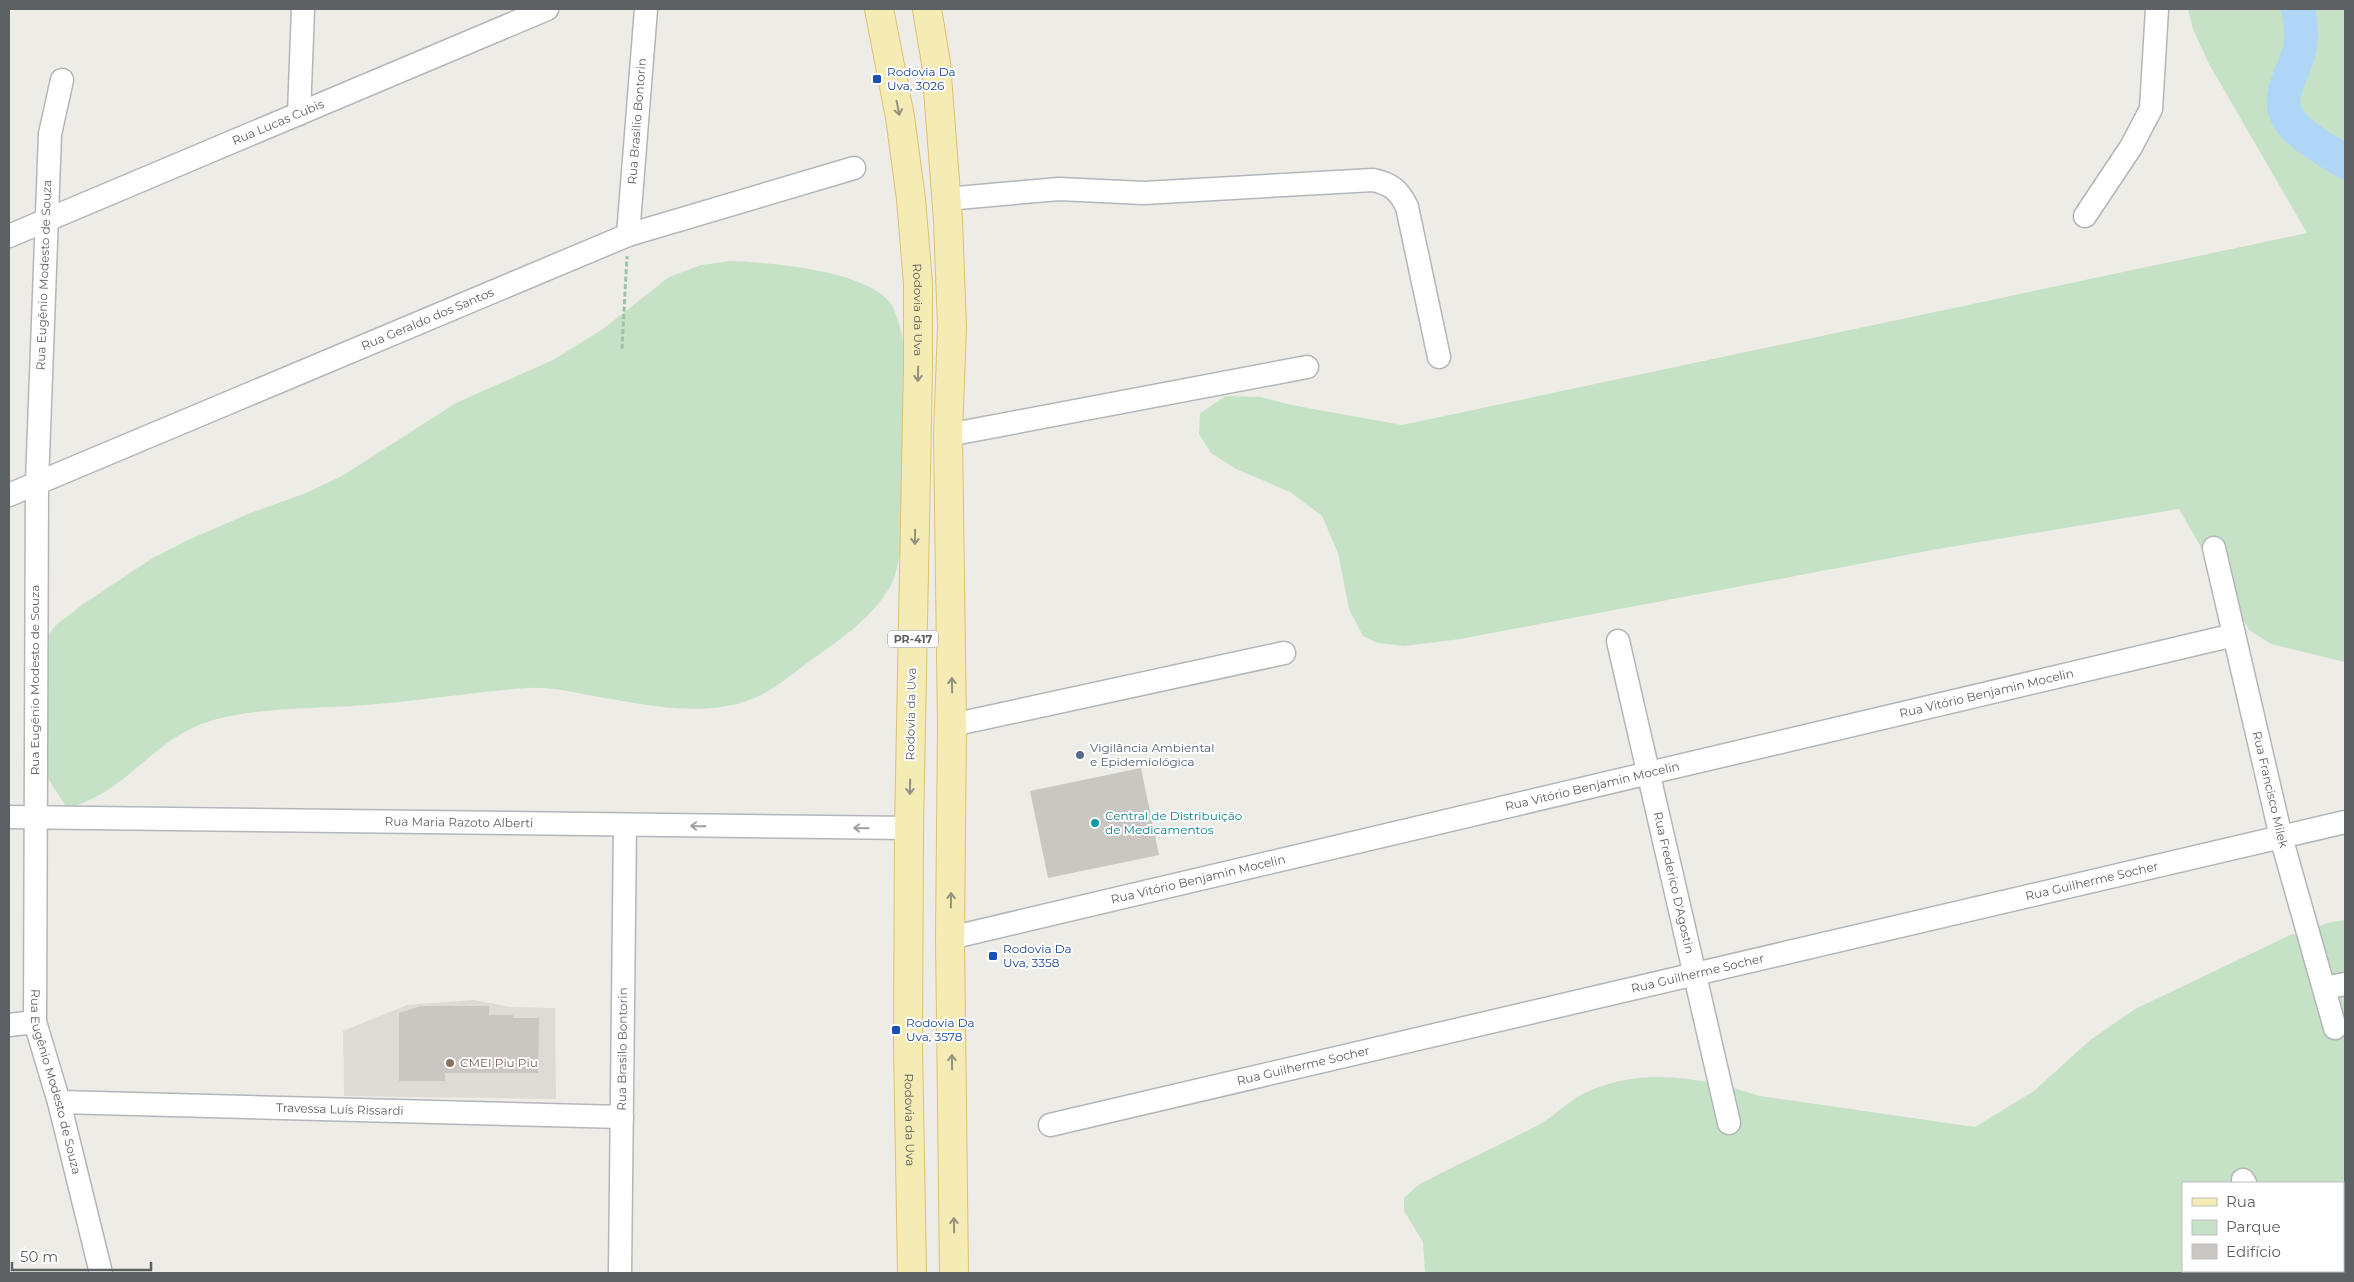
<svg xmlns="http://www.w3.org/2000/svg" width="2354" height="1282" font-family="Montserrat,sans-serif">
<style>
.education{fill:#dedbd4}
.green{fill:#c6e2c6;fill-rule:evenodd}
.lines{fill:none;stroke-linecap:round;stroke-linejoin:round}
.river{stroke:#afd7f5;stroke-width:34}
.building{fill:#cac7c2}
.minor-casing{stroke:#b3b6b9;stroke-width:25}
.major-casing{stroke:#e1c06c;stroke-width:30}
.path{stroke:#9fc3aa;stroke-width:3;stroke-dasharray:5 2.5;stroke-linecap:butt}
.minor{stroke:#fff;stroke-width:22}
.major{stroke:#f5ebb4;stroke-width:28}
.oneway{stroke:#939180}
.oneway2{stroke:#9ea0a2}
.transit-dot{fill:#1a4fb4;stroke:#fff;stroke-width:2}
.service-dot{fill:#5c6f8a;stroke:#fff;stroke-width:2}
.culture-dot{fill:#0f9aa8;stroke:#fff;stroke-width:2}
.education-dot{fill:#8d6e63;stroke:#fff;stroke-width:2}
.labels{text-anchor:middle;stroke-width:4;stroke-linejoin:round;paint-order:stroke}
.shield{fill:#fff;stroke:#8e9092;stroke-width:1}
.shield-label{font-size:11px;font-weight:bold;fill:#5e6164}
.transit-label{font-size:12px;fill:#164399;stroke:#fff;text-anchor:start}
.street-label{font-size:12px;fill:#5e6164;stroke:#fff}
.service-label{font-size:12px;fill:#4e5e75;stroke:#fff;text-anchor:start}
.culture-label{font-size:12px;fill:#0d838f;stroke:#fff;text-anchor:start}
.education-label{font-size:12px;fill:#785e54;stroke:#fff;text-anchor:start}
</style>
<rect width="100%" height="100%" fill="#eeece6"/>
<!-- education -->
<path class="education" d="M474,1000L510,1007L555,1008L556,1099L344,1096L343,1031L407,1005Z"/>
<!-- green -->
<path class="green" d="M2188,9H2345V662L2271,644L2249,630L2179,509L1938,549L1460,639L1405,646L1377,643L1363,636L1349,609L1338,553L1322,516L1290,492L1236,469L1211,453L1199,434L1200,413L1226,396L1261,397L1291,405L1402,425L2307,233L2209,64L2193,29Z
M732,261C772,263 868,270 892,305C896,312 903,336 904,344C908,370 904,399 904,426C903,465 908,555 890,587C871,620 836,642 806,664C791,675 777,687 761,695C708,721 643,704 588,695C568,691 547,687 527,688C473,692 419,701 365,705C316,709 257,707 210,721C150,740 128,793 67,808L49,780L36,752L26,719L24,693L36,650L56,625L82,605L151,559L188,540L248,514L306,493L342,476L456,403L553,360L603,329L669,277L701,265Z
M2345,920V1273H1425L1423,1242L1404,1211V1198L1418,1185C1458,1164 1500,1145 1540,1124C1556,1115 1570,1099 1587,1092C1642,1066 1705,1078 1760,1096L1975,1127L2034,1091L2089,1041L2135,1009L2288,936L2331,922ZM2183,1183H2343V1271H2183Z"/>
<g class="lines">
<!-- river -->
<path class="river" d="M2298,9C2301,21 2302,34 2300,47C2297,70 2272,97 2290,121C2303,138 2327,150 2345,162"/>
</g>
<!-- building -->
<path class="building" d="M1141,768L1159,855L1048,878L1030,791Z
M421,1006H489V1015H513V1018H539L538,1073H445V1081H399V1013Z"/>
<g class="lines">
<defs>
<g id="minor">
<path id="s1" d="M62,80L50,134L37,483L35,1022L59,1102L101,1273"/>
<path d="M299,114L303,9"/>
<path d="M946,199L1059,189L1144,193L1373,180C1391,184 1399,190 1407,207L1439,357"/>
<path d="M2085,216L2131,147L2151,109L2157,9"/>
<path id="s2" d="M628,235L646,9"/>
<path id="s3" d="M9,236L547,9"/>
<path d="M948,435L1307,367"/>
<path id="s4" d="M9,495L628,235L854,168"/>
<path id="s5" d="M2214,548L2281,837L2335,1028"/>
<path id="s6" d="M1618,641L1729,1123"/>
<path d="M952,725L1284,653"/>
<path id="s7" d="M9,817L909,828"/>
<path id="s8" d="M950,938L2234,635"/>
<path d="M2324,988L2345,984"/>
<path d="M9,1025L35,1022"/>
<path id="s9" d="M59,1102L622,1117"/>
<path id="s10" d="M1050,1125L2345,822"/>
<path d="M2243,1180L2245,1183"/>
<path d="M2281,1271L2282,1273"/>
<path id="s11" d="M620,1273L625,825"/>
</g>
<g id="major">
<path id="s12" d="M879,9L900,117L911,199L918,283V367L909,828L908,1045L912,1273"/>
<path d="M927,9L936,63L948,220L952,327L948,435L952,725L950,938L954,1273"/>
</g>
</defs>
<!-- minor casing -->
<use href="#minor" class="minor-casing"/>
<!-- major casing -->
<use href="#major" class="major-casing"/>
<!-- path -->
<path class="path" d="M622,349L627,256"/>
<!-- minor -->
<use href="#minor" class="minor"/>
<!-- major -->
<use href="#major" class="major"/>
</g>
<!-- one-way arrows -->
<defs><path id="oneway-shaft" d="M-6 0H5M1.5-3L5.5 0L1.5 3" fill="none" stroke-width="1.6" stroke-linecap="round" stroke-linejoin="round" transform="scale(1.25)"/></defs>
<g class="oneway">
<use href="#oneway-shaft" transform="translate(898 108) rotate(79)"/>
<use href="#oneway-shaft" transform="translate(918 374) rotate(91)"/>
<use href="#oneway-shaft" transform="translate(915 537) rotate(91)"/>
<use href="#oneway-shaft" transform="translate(952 685) rotate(-91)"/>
<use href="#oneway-shaft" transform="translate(910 787) rotate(91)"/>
<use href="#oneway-shaft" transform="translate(951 900) rotate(-89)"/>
<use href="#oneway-shaft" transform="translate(952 1062) rotate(-91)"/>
<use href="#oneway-shaft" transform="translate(954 1225) rotate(-91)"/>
</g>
<g class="oneway2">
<use href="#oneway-shaft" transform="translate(698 826) rotate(-179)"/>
<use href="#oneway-shaft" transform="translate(861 828) rotate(-179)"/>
</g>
<!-- markers -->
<g class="transit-dot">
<rect x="872" y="74" width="10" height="10" rx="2.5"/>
<rect x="988" y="951" width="10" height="10" rx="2.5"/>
<rect x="891" y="1025" width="10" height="10" rx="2.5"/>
</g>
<circle class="service-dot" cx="1080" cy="755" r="5"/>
<circle class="culture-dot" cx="1095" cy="823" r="5"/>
<circle class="education-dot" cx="450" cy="1063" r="5"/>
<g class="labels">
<!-- shield labels -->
<rect class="shield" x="888" y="630.5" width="50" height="17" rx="4"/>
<g class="shield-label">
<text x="913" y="643">PR-417</text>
</g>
<!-- transit labels -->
<g class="transit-label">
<text x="887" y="76">Rodovia Da<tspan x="887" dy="14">Uva, 3026</tspan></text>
<text x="1003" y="953">Rodovia Da<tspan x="1003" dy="14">Uva, 3358</tspan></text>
<text x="906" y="1027">Rodovia Da<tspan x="906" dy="14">Uva, 3578</tspan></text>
</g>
<!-- street labels -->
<g class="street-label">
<text dy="4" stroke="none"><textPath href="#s2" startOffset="114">Rua Brasilio Bontorin</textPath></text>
<text dy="4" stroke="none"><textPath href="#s3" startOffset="292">Rua Lucas Cubis</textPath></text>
<text transform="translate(44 275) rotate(-88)" y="4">Rua Eugênio Modesto de Souza</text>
<text dy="4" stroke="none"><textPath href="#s12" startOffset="304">Rodovia da Uva</textPath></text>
<text dy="4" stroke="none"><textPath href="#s4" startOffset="454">Rua Geraldo dos Santos</textPath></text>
<text transform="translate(35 680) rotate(-90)" y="4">Rua Eugênio Modesto de Souza</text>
<text dy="4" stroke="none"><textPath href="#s8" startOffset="1065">Rua Vitório Benjamin Mocelin</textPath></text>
<text transform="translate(911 714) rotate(-89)" y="4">Rodovia da Uva</text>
<text dy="4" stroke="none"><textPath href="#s8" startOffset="660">Rua Vitório Benjamin Mocelin</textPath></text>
<text dy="4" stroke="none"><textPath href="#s5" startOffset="248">Rua Francisco Milek</textPath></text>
<text dy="4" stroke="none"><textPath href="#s7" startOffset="450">Rua Maria Razoto Alberti</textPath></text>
<text dy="4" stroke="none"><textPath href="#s8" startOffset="255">Rua Vitório Benjamin Mocelin</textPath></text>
<text dy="4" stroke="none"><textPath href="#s10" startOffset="1070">Rua Guilherme Socher</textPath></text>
<text dy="4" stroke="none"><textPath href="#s6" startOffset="248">Rua Frederico D'Agostin</textPath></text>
<text dy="4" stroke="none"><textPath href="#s10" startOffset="665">Rua Guilherme Socher</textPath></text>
<text dy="4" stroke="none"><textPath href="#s11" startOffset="224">Rua Brasilo Bontorin</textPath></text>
<text dy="4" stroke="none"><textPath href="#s10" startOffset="260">Rua Guilherme Socher</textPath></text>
<text dy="4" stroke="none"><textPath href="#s1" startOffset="1006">Rua Eugênio Modesto de Souza</textPath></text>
<text dy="4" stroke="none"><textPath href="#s9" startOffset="281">Travessa Luís Rissardi</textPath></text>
<text dy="4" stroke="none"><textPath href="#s12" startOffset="1114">Rodovia da Uva</textPath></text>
</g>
<!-- service labels -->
<g class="service-label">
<text x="1090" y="752">Vigilância Ambiental<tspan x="1090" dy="14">e Epidemiológica</tspan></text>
</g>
<!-- culture labels -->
<g class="culture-label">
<text x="1105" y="820">Central de Distribuição<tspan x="1105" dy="14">de Medicamentos</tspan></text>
</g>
<!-- education labels -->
<g class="education-label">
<text x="460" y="1067">CMEI Piu Piu</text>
</g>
</g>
<!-- border -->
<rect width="2354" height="1282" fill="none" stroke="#5e6164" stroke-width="20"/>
<!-- legend -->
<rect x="2182" y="1182" width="162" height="90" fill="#ffffff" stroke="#bfc0c1"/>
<rect x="2192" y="1198" width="25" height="8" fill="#f5ebb4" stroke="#bfc0c1"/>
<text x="2226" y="1207" font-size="15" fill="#5e6164">Rua</text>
<rect x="2192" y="1220" width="25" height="15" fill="#c6e2c6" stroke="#bfc0c1"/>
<text x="2226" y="1232" font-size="15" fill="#5e6164">Parque</text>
<rect x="2192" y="1244" width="25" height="15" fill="#cac7c2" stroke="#bfc0c1"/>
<text x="2226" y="1257" font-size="15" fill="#5e6164">Edifício</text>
<!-- scale -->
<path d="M12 1262v8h139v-8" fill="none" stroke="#5e6164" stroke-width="2.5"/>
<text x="20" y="1262" font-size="15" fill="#5e6164" stroke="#ffffff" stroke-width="4" paint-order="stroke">50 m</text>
</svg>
